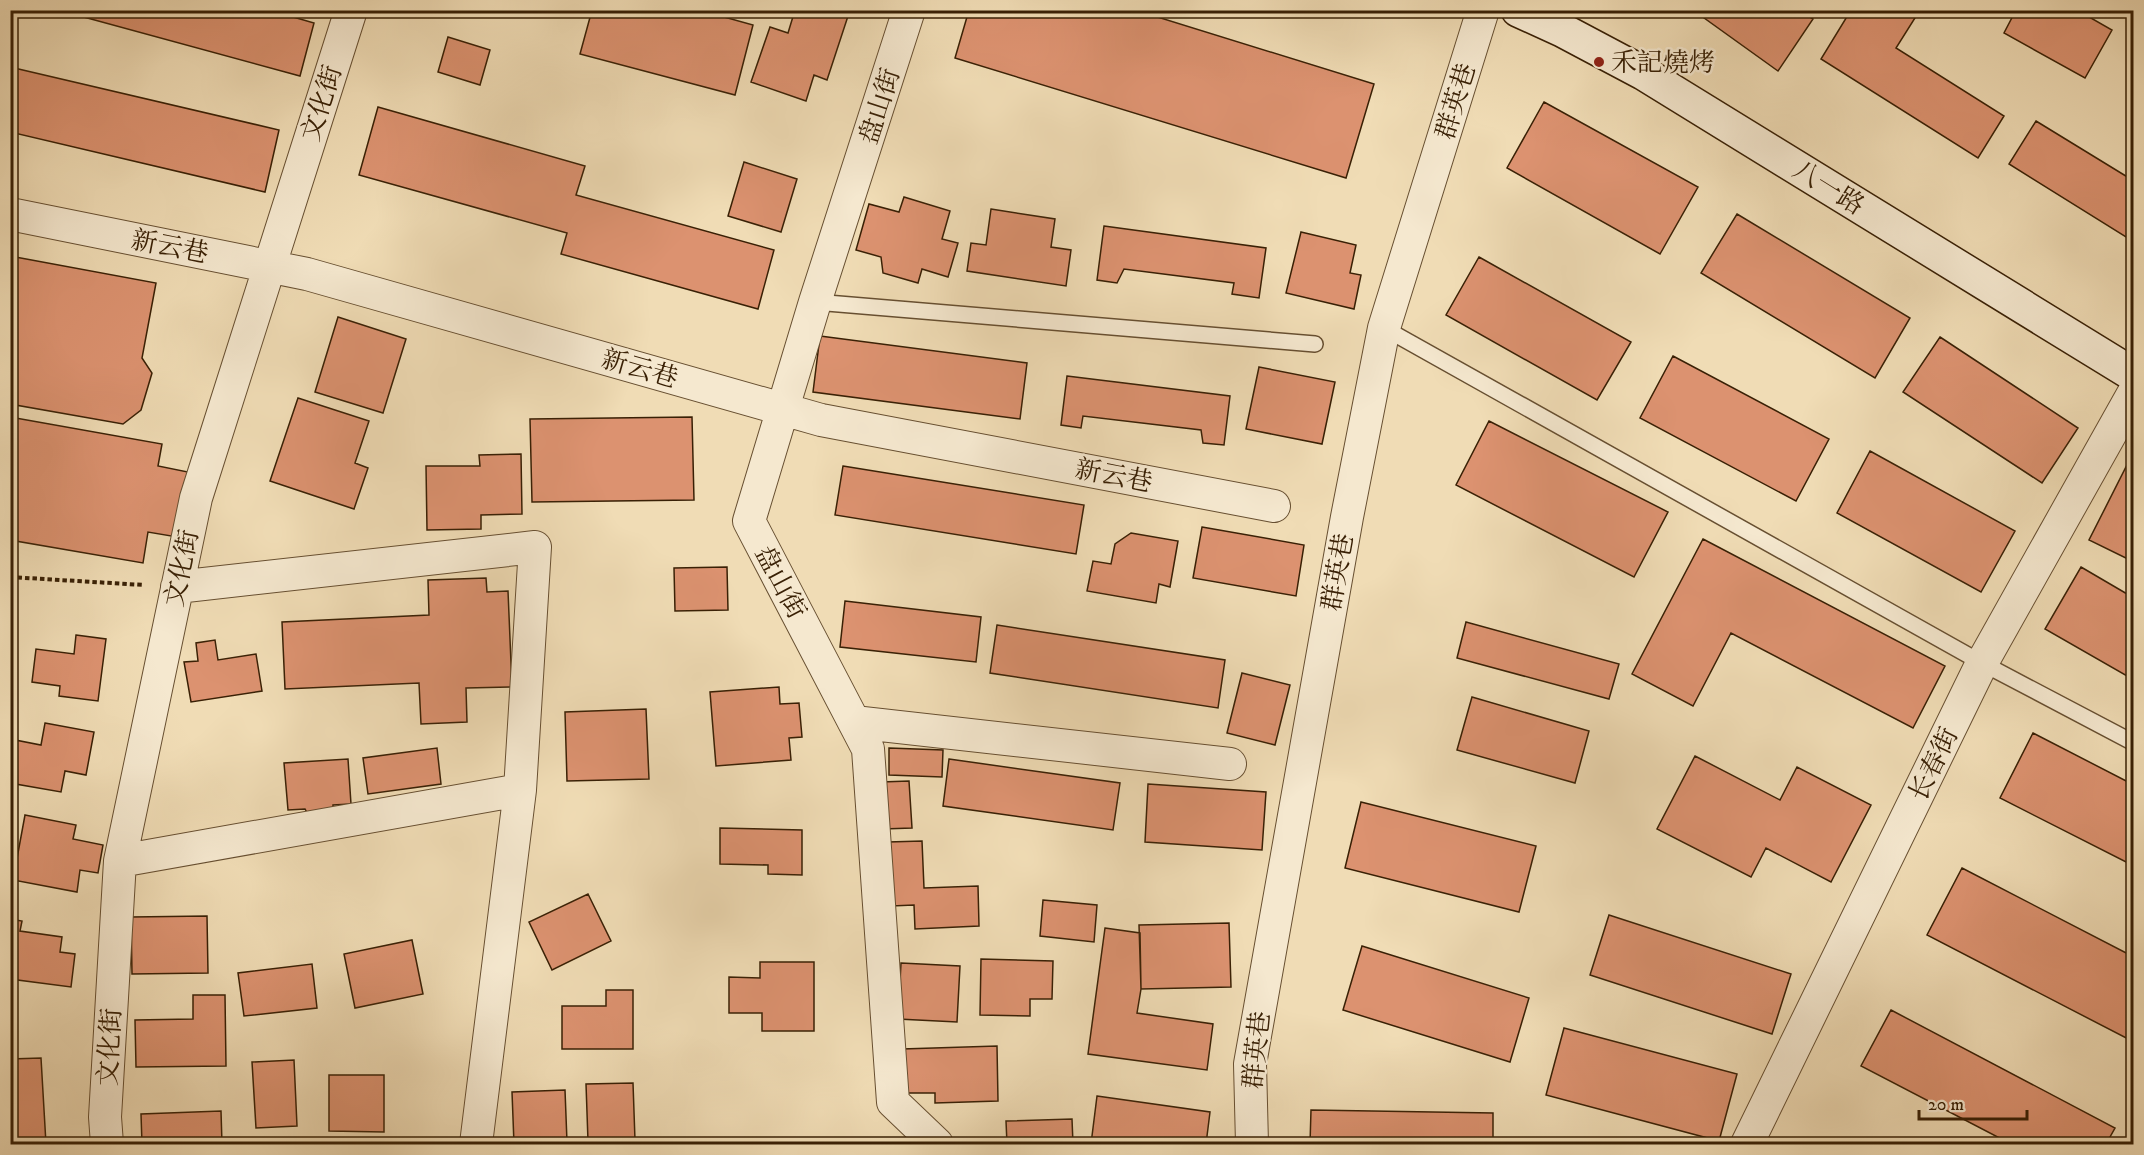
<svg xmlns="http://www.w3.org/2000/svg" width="2144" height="1155" font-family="'IM FELL DW Pica','Noto Serif SC',serif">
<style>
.building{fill:#dc9270;stroke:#392005;stroke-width:1.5}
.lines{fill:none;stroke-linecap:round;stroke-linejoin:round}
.service-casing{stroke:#674f31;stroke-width:18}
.minor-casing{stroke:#674f31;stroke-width:34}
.secondary-casing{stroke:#392005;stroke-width:36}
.path{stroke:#392005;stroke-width:4;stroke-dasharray:4.5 3;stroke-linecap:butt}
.service{stroke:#f5e8cf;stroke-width:15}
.minor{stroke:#f5e8cf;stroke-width:32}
.secondary{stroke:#f5e8cf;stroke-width:33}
.poi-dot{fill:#8f2418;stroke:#f5e8cf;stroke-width:2}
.labels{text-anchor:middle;stroke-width:5;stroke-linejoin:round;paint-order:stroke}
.poi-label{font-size:26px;fill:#392005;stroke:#f5e8cf;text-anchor:start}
.street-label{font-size:26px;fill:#392005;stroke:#f5e8cf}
</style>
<rect width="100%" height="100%" fill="#f0dcb5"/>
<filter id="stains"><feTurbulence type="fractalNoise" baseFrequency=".00333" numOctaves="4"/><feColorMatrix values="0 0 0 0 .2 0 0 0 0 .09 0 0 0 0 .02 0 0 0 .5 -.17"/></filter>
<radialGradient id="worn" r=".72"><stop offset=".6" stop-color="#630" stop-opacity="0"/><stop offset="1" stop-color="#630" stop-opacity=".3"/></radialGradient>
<!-- building -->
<path class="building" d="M58,10H269L314,23L300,76Z
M592,10H699L753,25L735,95L580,54Z
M795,10H850L827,80L814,75L806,101L751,82L770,27L788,33Z
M969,10H1135L1374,84L1346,178L955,58Z
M1693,10H1799L1813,19L1778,71Z
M1851,10H1920L1896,48L2004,116L1978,158L1821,59Z
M2016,10H2077L2112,30L2085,78L2004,33Z
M448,37L490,50L480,85L438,72Z
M10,67L279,130L265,192L10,132Z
M1544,102L1698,187L1660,254L1507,168Z
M378,107L585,166L576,195L774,250L758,309L561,254L567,233L359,175Z
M2036,121L2134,181V242L2009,164Z
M744,162L797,179L781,232L728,216Z
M904,197L950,211L942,239L958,243L948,277L922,269L918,283L883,273L881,257L856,250L869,204L899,212Z
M991,209L1055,219L1051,247L1071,250L1066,286L967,271L971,243L986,245Z
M1737,214L1910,318L1875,378L1701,273Z
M1104,226L1266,248L1259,298L1232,294L1234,283L1124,269L1117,283L1097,280Z
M1301,232L1356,245L1350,273L1361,275L1354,309L1286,293Z
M10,256L156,283L142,358L152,373L141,410L123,424L10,404Z
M1479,257L1631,342L1597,400L1446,315Z
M338,317L406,339L383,413L315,392Z
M820,336L1027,363L1020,419L813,392Z
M1940,337L2078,428L2042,483L1903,392Z
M1673,356L1829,439L1796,501L1640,418Z
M1259,367L1335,382L1322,444L1246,429Z
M1067,376L1230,396L1224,445L1203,443L1201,430L1083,416L1081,428L1061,425Z
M298,398L369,421L355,463L368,468L354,509L270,481Z
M10,417L162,444L158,466L188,472L177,537L148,532L143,563L10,540Z
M692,417L694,500L532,502L530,419Z
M1489,421L1668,512L1634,577L1456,485Z
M1870,451L2015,531L1981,592L1837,513Z
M521,454L522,514L481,515V529L427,530L426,466H480L479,455Z
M2131,457L2134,458V562L2089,540Z
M843,466L1084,505L1076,554L835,515Z
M1202,527L1304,545L1296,596L1193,578Z
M1131,533L1178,541L1170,587L1159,584L1156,603L1087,591L1093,561L1111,564L1115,544Z
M1703,539L1945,666L1913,728L1731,633L1693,706L1632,674Z
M727,567L728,610L675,611L674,568Z
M2081,567L2134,598V680L2045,629Z
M486,578L487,592L508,591L512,687L466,688L467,722L421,724L419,683L285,689L282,622L429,615L428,580Z
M845,601L981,617L976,662L840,647Z
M1466,622L1619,664L1609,699L1457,658Z
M997,625L1225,660L1218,708L990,673Z
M76,635L106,639L98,701L59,696L60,686L32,682L36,649L74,654Z
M215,640L218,660L256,654L262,691L191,702L184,662L198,661L196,643Z
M1242,673L1290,685L1275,745L1227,733Z
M779,687L780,704L799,703L802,737L789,738L791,760L716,766L710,692Z
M1472,697L1589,731L1575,783L1457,750Z
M646,709L649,779L567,781L565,712Z
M45,723L94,732L86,775L65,771L61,792L10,783V739L41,745Z
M2033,733L2134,785V866L2000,798Z
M437,748L441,784L368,794L363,758Z
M889,748L943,750L942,777L889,775Z
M1695,756L1780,800L1797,767L1871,805L1831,882L1766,848L1751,877L1657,829Z
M348,759L351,804L333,805V814L309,816L305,809L288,810L284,763Z
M949,759L1120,783L1113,830L943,806Z
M909,781L912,828L883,829L881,782Z
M1148,784L1266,792L1262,850L1145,842Z
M1361,802L1536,846L1519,912L1345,868Z
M25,815L76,825L73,839L103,845L98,873L80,870L77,892L13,880Z
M720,828L802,830V875L768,874V865L720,864Z
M922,841L924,888L978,886L979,926L915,929L914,905L891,906L888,842Z
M1962,868L2134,957V1042L1927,935Z
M588,894L611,941L552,970L529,922Z
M1043,900L1097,905L1094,942L1040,936Z
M1609,915L1791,974L1772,1034L1590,975Z
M207,916L208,973L132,974L131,917Z
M10,919L22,921L20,931L62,937L60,952L75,954L71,987L10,979Z
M1229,923L1231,987L1141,989L1139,925Z
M1105,928L1140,933L1141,989L1137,1013L1213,1024L1207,1070L1088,1054Z
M412,940L423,994L355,1008L344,954Z
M1362,946L1529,998L1510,1062L1343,1010Z
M981,959L1053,961L1052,999H1030V1016L980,1015Z
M760,962H814V1031H762V1013H729V977L760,978Z
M901,963L960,966L957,1022L898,1019Z
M312,964L317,1008L244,1016L238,973Z
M606,990H633V1049H562V1006H606Z
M193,995H225L226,1066L136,1067L135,1020L193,1019Z
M1891,1010L2115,1128L2106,1144H2011L1861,1066Z
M1564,1028L1737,1074L1719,1141L1546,1095Z
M997,1046L998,1101L935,1103V1093H903L902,1049Z
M41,1058L46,1144H10V1059Z
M294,1060L297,1126L256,1128L252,1062Z
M329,1075H384V1132L329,1131Z
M633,1083L635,1140L588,1141L586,1084Z
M565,1090L567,1142L514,1144L512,1092Z
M1097,1096L1210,1112L1206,1144H1091Z
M1311,1110L1493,1113V1144H1310Z
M221,1111L222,1144H142L141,1114Z
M1072,1119L1073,1144H1007L1006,1121Z"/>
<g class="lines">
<defs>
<path id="service" d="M815,302L1315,344
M1384,328L1982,663L2134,743"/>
<path id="minor" d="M909,10L815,302L749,521L868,749L893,1102L937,1144
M10,214L307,274L821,420L1274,506
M177,587L535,547L520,790L476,1144
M854,722L1230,764
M120,861L520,790
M107,1144L105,1117L120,861L196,498L351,10
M1252,1144L1250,1064L1347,517L1384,328L1483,10
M1747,1144L1982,663L2134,392"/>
<path id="secondary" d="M1518,10L1562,30L1643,73L2134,375"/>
</defs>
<!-- service casing -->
<use href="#service" class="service-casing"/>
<!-- minor casing -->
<use href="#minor" class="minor-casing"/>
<!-- secondary casing -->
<use href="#secondary" class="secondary-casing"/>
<!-- path -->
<path class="path" d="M10,577L144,585"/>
<!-- service -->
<use href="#service" class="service"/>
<!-- minor -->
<use href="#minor" class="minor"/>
<!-- secondary -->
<use href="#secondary" class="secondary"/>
</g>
<!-- markers -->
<circle class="poi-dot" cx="1599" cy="62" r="6"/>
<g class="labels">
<!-- poi labels -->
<g class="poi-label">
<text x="1611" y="71">禾記燒烤</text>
</g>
<!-- street labels -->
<g class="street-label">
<text transform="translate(1455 101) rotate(-73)" y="9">群英巷</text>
<text transform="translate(321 103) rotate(-72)" y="9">文化街</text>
<text transform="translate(879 106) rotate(-72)" y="9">盘山街</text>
<text transform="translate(1829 187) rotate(32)" y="9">八一路</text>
<text transform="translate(170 246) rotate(11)" y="9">新云巷</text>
<text transform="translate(640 368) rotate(16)" y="9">新云巷</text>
<text transform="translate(1114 475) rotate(11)" y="9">新云巷</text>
<text transform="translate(181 568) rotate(-78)" y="9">文化街</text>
<text transform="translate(1337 572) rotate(-80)" y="9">群英巷</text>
<text transform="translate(781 582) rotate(62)" y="9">盘山街</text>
<text transform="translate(1933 764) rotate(-64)" y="9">长春街</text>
<text transform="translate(109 1047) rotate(-87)" y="9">文化街</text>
<text transform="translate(1256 1050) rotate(-84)" y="9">群英巷</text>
</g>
</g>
<!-- margin -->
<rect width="2144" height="1155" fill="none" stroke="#f0dcb5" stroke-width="36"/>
<rect x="12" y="12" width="2120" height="1131" fill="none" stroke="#392005" stroke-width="3"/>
<rect x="18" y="18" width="2108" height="1119" fill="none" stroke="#392005" stroke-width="1.5"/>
<!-- scale -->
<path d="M1919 1110v9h108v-9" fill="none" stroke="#392005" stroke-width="3"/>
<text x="1928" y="1110" font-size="18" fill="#392005" stroke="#f5e8cf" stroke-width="4.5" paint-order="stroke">20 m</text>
<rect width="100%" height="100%" filter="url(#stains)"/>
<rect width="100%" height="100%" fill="url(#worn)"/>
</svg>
